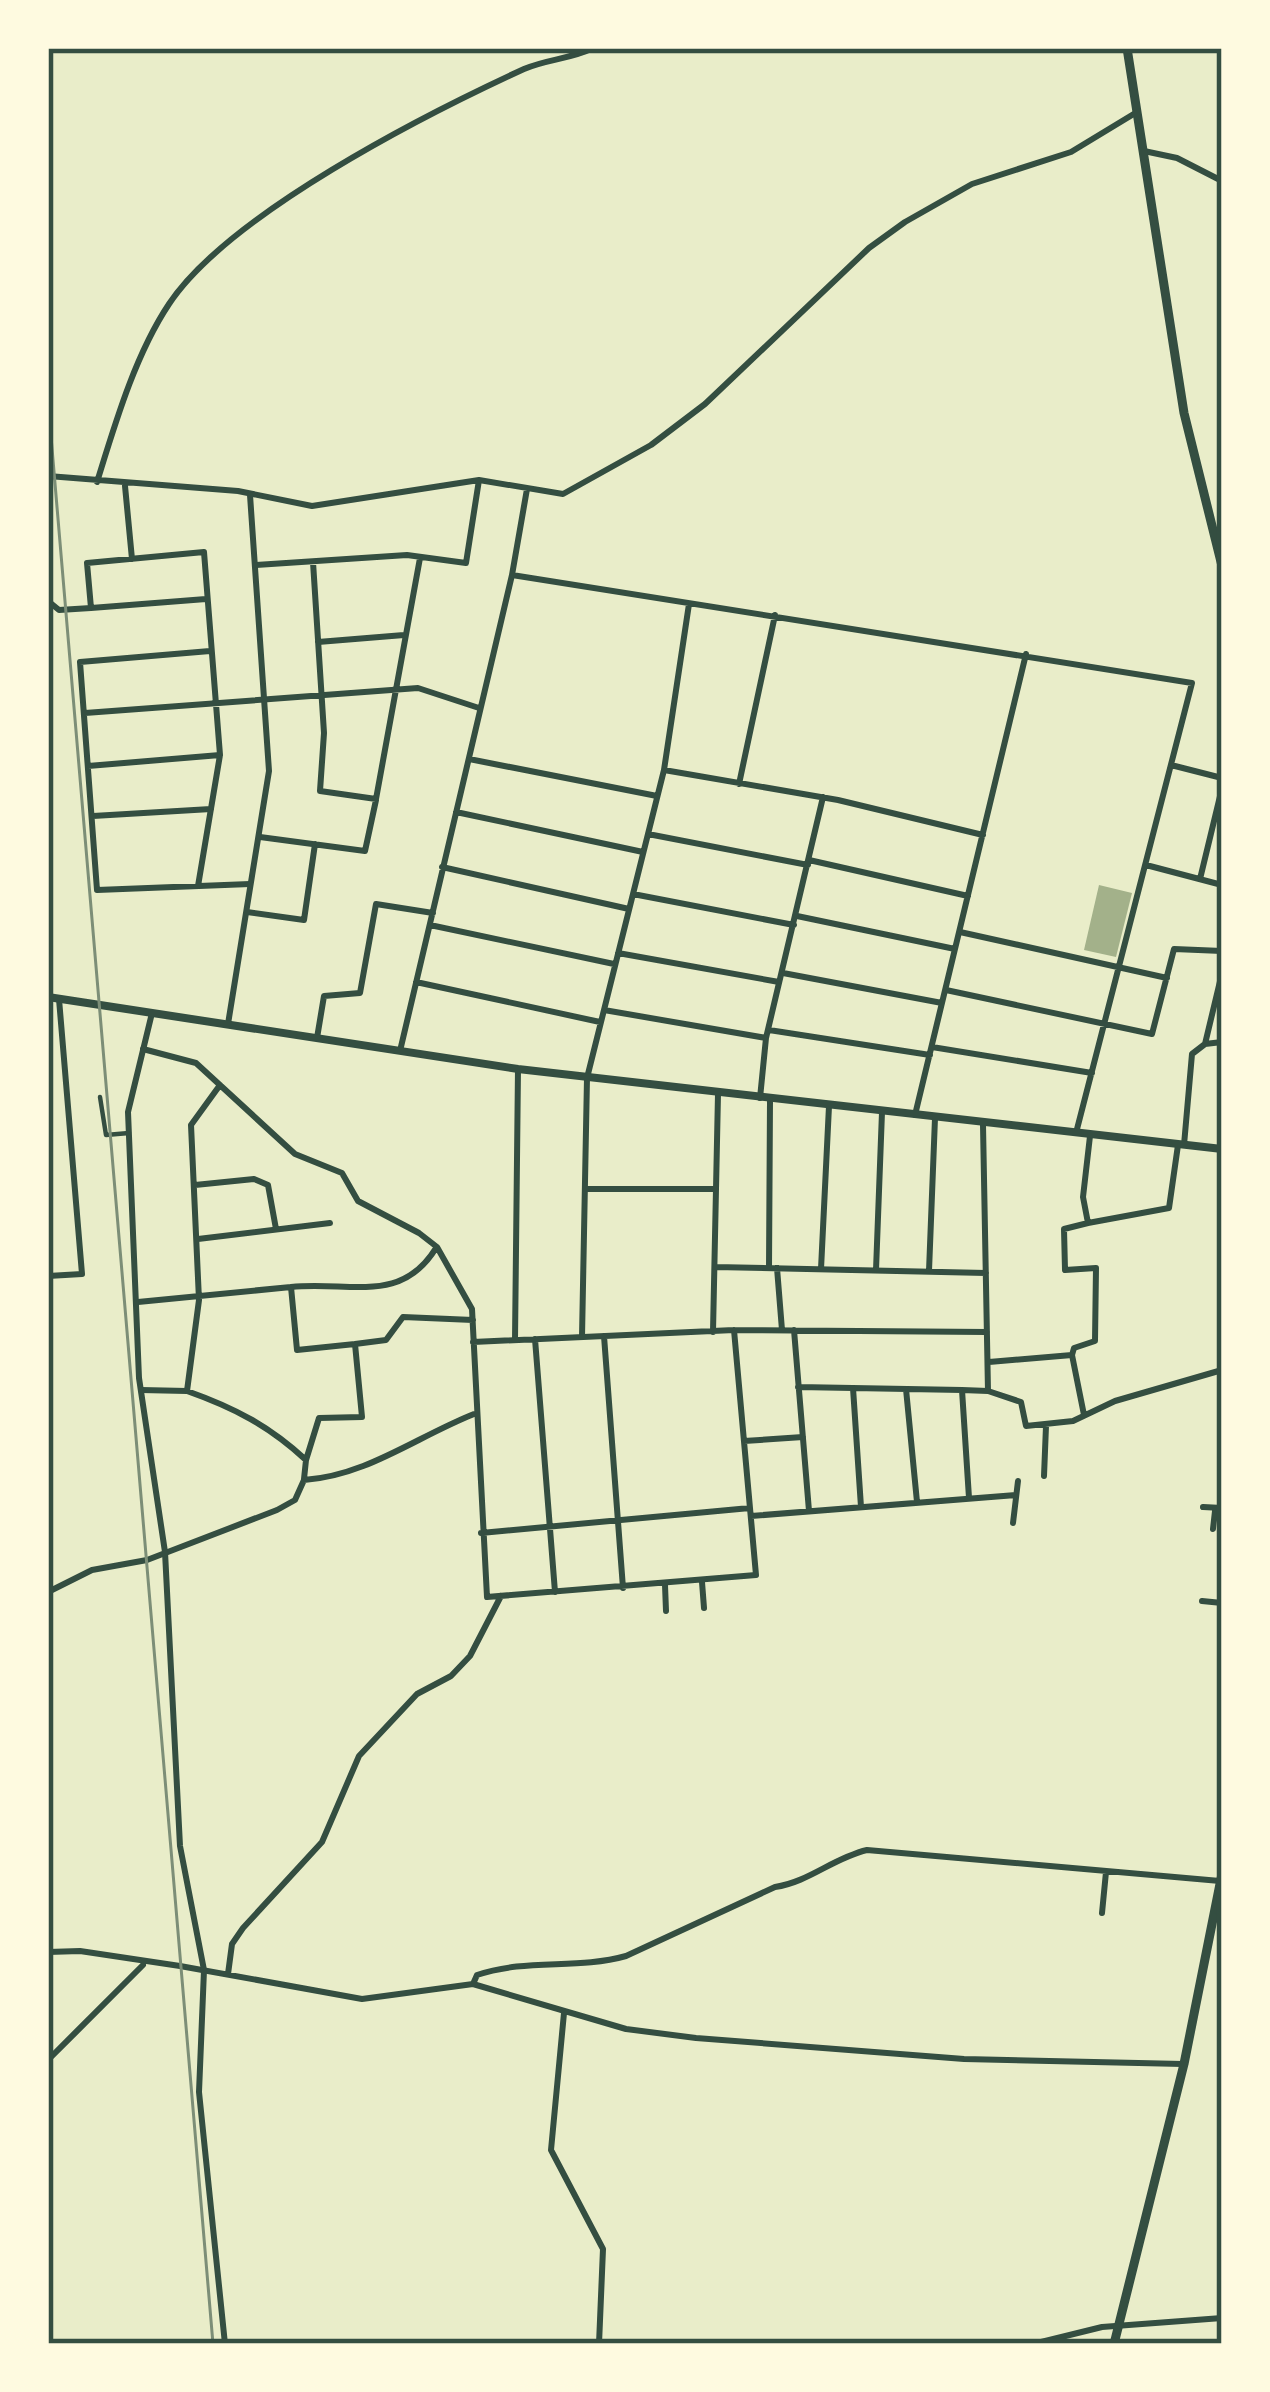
<svg xmlns="http://www.w3.org/2000/svg" width="1270" height="2392" font-family="Overpass,sans-serif">
<style>
.water{fill:#a3b18a}
.lines{fill:none;stroke-linecap:round;stroke-linejoin:round}
.pedestrian{stroke:#344e41;stroke-width:4.5}
.minor{stroke:#344e41;stroke-width:6}
.tertiary{stroke:#344e41;stroke-width:6}
.secondary{stroke:#344e41;stroke-width:8}
.trunk{stroke:#344e41;stroke-width:9}
.rail{stroke:#7c8e77;stroke-width:3}
.neatline{fill:none;stroke:#344e41;stroke-width:4.5}
</style>
<rect width="100%" height="100%" fill="#e9edc9"/>
<!-- water -->
<path class="water" d="M1099,885L1132,893L1116,957L1084,950Z"/>
<g class="lines">
<!-- pedestrian -->
<path class="pedestrian" d="M100,1097L106,1135L129,1133"/>
<!-- minor -->
<path class="minor" d="M1144,151L1177,158L1222,181
M48,476L238,491L312,506L479,480L563,494L651,445L705,404L869,248L905,222L972,184L1071,152L1137,112
M97,482C115,424 135,355 169,304C229,214 424,115 524,69C547,59 571,59 593,48
M125,486L132,559
M313,562L324,733L320,791L376,799L420,558
M256,565L407,555L466,563L479,480
M512,575L1192,683L1076,1133
M48,601L59,610L91,608L87,563L204,552L220,755L198,886
M91,608L206,599
M318,642L404,635
M210,651L80,662L97,890L250,884
M85,713L418,688L479,708
M469,759L657,796
M1171,765L1222,778
M88,766L220,755
M664,770L689,604
M739,784L775,615
M456,812L643,852
M93,816L211,809
M648,834L808,865
M260,837L365,851L376,800
M809,860L968,896
M1146,865L1222,885
M442,867L629,909
M1200,879L1222,788
M633,894L794,925
M247,912L304,920L315,844
M797,916L955,949
M430,925L614,964
M960,932L1167,978
M618,953L779,982
M783,973L942,1003
M416,982L600,1022
M946,990L1152,1034L1174,949L1222,951
M604,1010L766,1038
M769,1030L930,1055
M317,1038L324,996L360,993L376,904L433,913
M1205,1044L1222,973
M932,1047L1092,1073
M143,1049L196,1063L295,1154L342,1173L358,1201L419,1233L437,1247L472,1309L487,1597L756,1575L734,1330
M400,1051L512,575L527,489
M760,1098L766,1038L823,797
M915,1115L1026,654
M1184,1145L1192,1054L1205,1044L1222,1042
M195,1185L254,1179L268,1185L276,1229
M586,1189H716
M1088,1223L1169,1208L1178,1145
M198,1239L330,1223
M715,1267L986,1273
M769,1268L770,1100
M777,1268L782,1330
M821,1269L829,1106
M876,1270L882,1112
M929,1271L935,1118
M48,1276L82,1274L59,999
M138,1302L291,1287
M794,1330L809,1511
M713,1332L718,1094
M604,1336L623,1588
M582,1337L587,1078L664,770L838,800L983,835
M535,1339L555,1592
M515,1340L518,1069
M473,1342L734,1330L987,1332
M355,1344L297,1350L291,1287C350,1281 401,1305 436,1248
M1072,1355L1074,1348L1095,1341L1096,1268L1065,1270L1064,1229L1088,1223L1083,1197L1090,1136
M989,1362L1072,1355L1084,1415
M798,1387L962,1390
M853,1388L861,1507
M906,1389L917,1502
M141,1390L187,1391L199,1300L191,1125L220,1085
M187,1391C235,1408 269,1426 306,1460L304,1479
M988,1391L1021,1402L1026,1426L1073,1421L1115,1401L1222,1370
M744,1441L803,1437
M306,1460L319,1418L362,1417L355,1344L386,1340L403,1317L473,1320
M1044,1476L1046,1426
M969,1498L962,1390L988,1391L983,1125
M1203,1507L1222,1508
M751,1516L1016,1495
M1013,1523L1018,1481
M1213,1529L1215,1511
M481,1533L750,1508
M702,1582L704,1608
M665,1585L666,1611
M48,1592L92,1570L147,1560L277,1510L295,1500L304,1480C366,1476 416,1437 474,1414
M1202,1601L1222,1603
M1102,1913L1106,1872
M48,1952L80,1951L180,1966L362,1999L473,1984L626,2029L696,2038L964,2059L1183,2064
M228,1974L232,1944L243,1928L322,1842L359,1756L417,1694L451,1676L470,1656L501,1596
M473,1984L477,1975C527,1958 577,1970 626,1956L775,1887C809,1882 833,1858 867,1850L1220,1881
M564,2013L551,2150L603,2249L599,2344
M48,2060L143,1965
M1033,2344L1102,2327L1222,2318"/>
<!-- tertiary -->
<path class="tertiary" d="M152,1013L128,1112L139,1378L165,1552L180,1846L204,1970L199,2092L225,2344
M228,1024L269,771L250,495"/>
<!-- secondary -->
<path class="secondary" d="M48,997L518,1069L1222,1149"/>
<!-- trunk -->
<path class="trunk" d="M1127,48L1184,413L1222,566
M1114,2344L1184,2064L1222,1874"/>
<!-- rail -->
<path class="rail" d="M48,401L213,2344"/>
</g>
<!-- border -->
<rect width="1270" height="2392" fill="none" stroke="#fefae0" stroke-width="102"/>
<rect x="51" y="51" width="1168" height="2290" class="neatline"/>
</svg>
